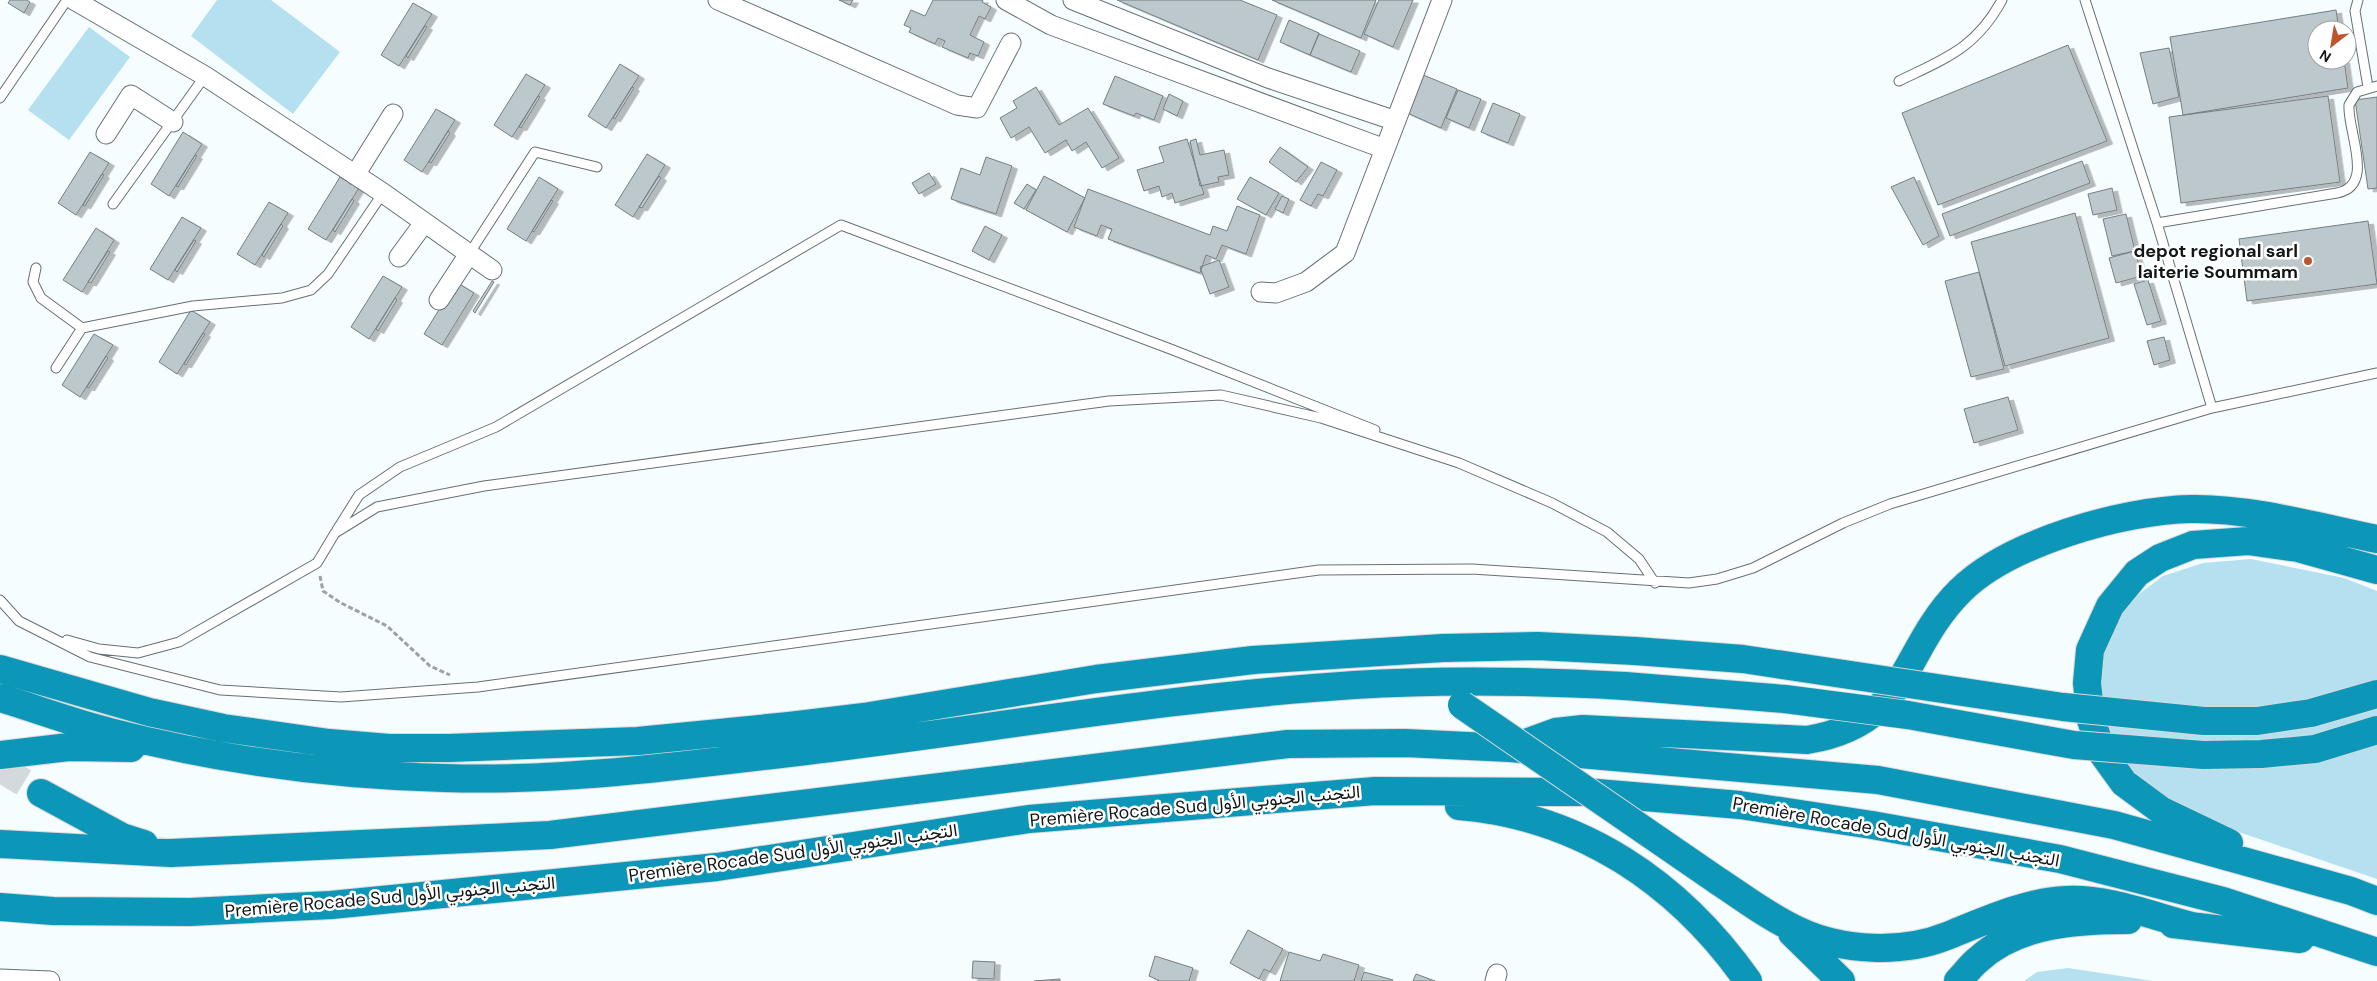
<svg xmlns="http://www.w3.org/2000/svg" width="2377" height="981" font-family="'DM Sans',Vazirmatn,sans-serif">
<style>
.green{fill:#b4e0ef}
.building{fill:#bcc8cc;stroke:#757f83;filter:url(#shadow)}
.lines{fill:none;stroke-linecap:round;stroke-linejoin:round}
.highway-tunnel{stroke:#d4dadc;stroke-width:28;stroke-dasharray:28 14;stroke-linecap:butt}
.lane-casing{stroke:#667074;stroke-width:11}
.street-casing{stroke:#667074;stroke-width:21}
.highway-casing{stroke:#d9dada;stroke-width:30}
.path{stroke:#9ca2a3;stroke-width:3;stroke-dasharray:5 2.5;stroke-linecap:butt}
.lane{stroke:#fff;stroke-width:9}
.street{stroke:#fff;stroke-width:19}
.highway{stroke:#0c96b7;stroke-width:28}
.highway-bridge-casing{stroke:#d9dada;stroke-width:30;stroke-linecap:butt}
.highway-bridge{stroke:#0c96b7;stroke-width:28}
.poi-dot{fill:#bd562d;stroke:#fff;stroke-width:2}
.labels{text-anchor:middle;stroke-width:5;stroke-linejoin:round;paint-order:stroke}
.poi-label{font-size:18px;font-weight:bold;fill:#131718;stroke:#fff;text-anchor:end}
.street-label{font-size:18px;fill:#131718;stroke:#fff}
</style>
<defs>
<filter id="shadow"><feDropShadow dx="5.5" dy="3" stdDeviation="0" flood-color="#0004"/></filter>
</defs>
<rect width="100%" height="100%" fill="#f6fdff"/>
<!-- green -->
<path class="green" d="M217,0H271L340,52L293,114L191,36Z
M89,27L130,57L69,140L28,110Z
M2251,559L2344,578L2377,591V879L2215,824L2150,795L2118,762L2095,698L2101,648L2114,621L2135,597L2163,576L2203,563Z
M2068,968L2153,981H2024L2037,972Z"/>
<!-- building -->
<path class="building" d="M10,0H27L30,2L24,13L8,3Z
M839,0H853L850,5Z
M933,0H983L982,2L991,7L985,19L979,16L970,35L984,42L978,56L970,53L968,58L942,47L945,41L938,38L935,44L909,32L911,28L904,25L911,10L925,16Z
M1117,0H1240L1277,15L1258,60Z
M1272,0H1376L1361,38Z
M1379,0H1413L1393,47L1364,34Z
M413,3L432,14L399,66L381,55Z
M2336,10L2339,30H2317V60H2344L2348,88L2183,115L2170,37Z
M1289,20L1319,33L1310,55L1280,42Z
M425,26L427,27L408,58L406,56Z
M1319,34L1360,51L1351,72L1310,55Z
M2068,45L2107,141L1938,205L1902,113Z
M2169,48L2179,97L2153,104L2140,53Z
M620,64L639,76L606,128L588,116Z
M526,74L545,85L512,137L494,125Z
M1421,74L1457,89L1441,128L1405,112Z
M1115,76L1163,96L1154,120L1136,113L1134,116L1103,104Z
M632,87L634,88L615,119L613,118Z
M1036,87L1059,125L1088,108L1119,158L1102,168L1086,142L1072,151L1066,140L1045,153L1029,127L1011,138L1000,118L1017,108L1013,101Z
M1458,90L1481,99L1469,128L1446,118Z
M1169,94L1183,101L1177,116L1163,109Z
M538,96L540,97L521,128L519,127Z
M2328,96L2340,182L2181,203L2169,117Z
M2377,97V188L2368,189L2355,100Z
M1493,103L1520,114L1508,143L1481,132Z
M436,109L455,120L422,172L404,160Z
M448,131L450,133L431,163L429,162Z
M183,132L202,144L169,196L151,184Z
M1187,139L1204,194L1175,203L1172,193L1162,197L1159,186L1144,191L1137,170L1164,162L1159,147Z
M1196,139L1200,155L1224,150L1229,175L1218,177L1219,182L1200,186L1190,141Z
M1280,147L1308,167L1296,182L1269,162Z
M90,152L109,163L76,215L58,203Z
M647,154L665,165L633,217L615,205Z
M195,155L197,156L178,187L176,186Z
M986,157L1012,166L996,214L951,199L961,168L980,175Z
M2082,161L2090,183L1950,236L1942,214Z
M1321,162L1337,170L1323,196L1318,194L1311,206L1300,200Z
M929,173L936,184L919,194L912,183Z
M102,174L104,175L85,206L83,205Z
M659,176L661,178L642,208L639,207Z
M1044,176L1085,198L1067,232L1026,210Z
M340,177L359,188L326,240L308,229Z
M539,177L558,189L526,241L507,229Z
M1250,177L1279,193L1266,215L1237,199Z
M1914,177L1939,236L1923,245L1891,187Z
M1027,184L1036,190L1024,209L1014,203Z
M2112,188L2117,210L2093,215L2088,194Z
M1088,189L1210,235L1213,226L1227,231L1237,206L1260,215L1246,254L1222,245L1216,259L1206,255L1200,273L1108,239L1112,229L1101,225L1097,236L1074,227Z
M1282,196L1289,199L1283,213L1275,209Z
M352,199L354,201L335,232L333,230Z
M551,200L553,201L534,232L532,231Z
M269,202L288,213L255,265L237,254Z
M2075,213L2109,338L2005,366L1971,242Z
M2126,214L2135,251L2112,256L2103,219Z
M182,217L201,228L168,280L150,269Z
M2368,221L2377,284L2247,301L2239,239Z
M281,224L283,226L264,257L262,255Z
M985,226L1002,235L989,260L972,251Z
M96,228L114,240L82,292L63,280Z
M194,240L196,241L177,272L175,270Z
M108,251L110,252L91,283L88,282Z
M2135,251L2142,276L2116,283L2109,258Z
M1219,260L1229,287L1210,294L1200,267Z
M1979,272L2004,369L1971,377L1945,281Z
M383,276L402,287L369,339L351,327Z
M2148,280L2161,321L2147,325L2134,284Z
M492,281L494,282L475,313L473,311Z
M456,282L474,293L442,345L424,334Z
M395,298L397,300L378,331L376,329Z
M191,310L210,322L177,374L159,362Z
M203,333L205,334L186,365L184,364Z
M94,334L113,345L80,397L62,385Z
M2164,337L2170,360L2154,365L2147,341Z
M106,356L108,358L89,388L87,387Z
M2008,397L2018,430L1974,443L1964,409Z
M1248,930L1283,949L1270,972L1264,969L1259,979L1230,963Z
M1289,952L1320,961L1323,954L1359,965L1354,981H1280Z
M1155,956L1193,968L1189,981H1160L1149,976Z
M973,961L995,962L994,979L972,978Z
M1364,972L1393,980L1392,981H1361Z
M1416,974L1435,981H1413Z
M1060,979V981H1034Z"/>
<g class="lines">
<!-- highway-tunnel -->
<path class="highway-tunnel" d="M0,768L41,793"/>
<defs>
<path id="lane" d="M2085,0L2157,223L2212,408
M2358,0L2355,11L2368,87
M1899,81C1946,58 1976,48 2002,0
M0,98L67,0
M113,204L205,76
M2157,223L2337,193C2376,186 2347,131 2349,105L2357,92L2377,86
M469,254L535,152L597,167
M36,268L33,282L41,298L82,328
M56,368L82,328L193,306L282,298L311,290L328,274L383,193
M337,530L359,495L400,467L496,427L841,225L1173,350L1375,430
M0,600L19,621L90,657L220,690L341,697L478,687L1319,570L1472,569L1689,583L1717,579L1753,568L1843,523L1890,504L2212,408L2377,373
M67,640L99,649L138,653L179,642L317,563L335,533L377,507L484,486L1109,401L1221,395L1321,418L1459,463L1552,503L1607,532L1639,559L1655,583"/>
<path id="street" d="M74,0L205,76L383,193L492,270
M718,0L957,105L977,108L1011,43
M1006,0L1051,25L1385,149L1442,0
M1073,0L1268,78L1396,121
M106,134L131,95L173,122
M355,175L393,114
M399,257L424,223
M1261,292L1276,293L1306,282L1345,253L1385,149
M439,300L469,254
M0,979L50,981
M1495,981L1497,974"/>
<path id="highway" d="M0,669L149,712L223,728L329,743L389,748H449L638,741L789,726L864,717L1096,679L1253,660L1443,648L1538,646L1635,651
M0,698C37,709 73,723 110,732C219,760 332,775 444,778C566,782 685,765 806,751C988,729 1170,697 1354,685C1445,679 1535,681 1625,686
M1520,745L1556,732L1583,729L1807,740C1911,723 1899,652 1960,591C2008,543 2123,510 2191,509C2251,508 2318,527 2377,539
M0,755L69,747L131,748
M41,793L122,837L144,844
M1459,806C1581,816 1679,883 1748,981
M2229,843L2162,811L2124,783L2103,754L2091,720L2087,683L2090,650L2110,606L2137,573L2160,558L2193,545L2248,541L2298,548L2377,570
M0,844L171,853L550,835L1288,744L1405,743L1510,748L1878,780L2114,825L2351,891L2377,901
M1718,881C1744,898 1770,918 1799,931C1842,951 1902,954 1947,936C1982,922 2028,901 2066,900C2108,898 2152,916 2192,926
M0,907L53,911L190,912L331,905L717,867L1029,819L1375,791L1585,792L1740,805L1872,825L2060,859L2223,901L2377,952
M2173,924L2300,939
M1792,933L1841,981
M1958,981C1965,974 1971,965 1979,959C2018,923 2079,920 2128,920"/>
</defs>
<!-- lane casing -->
<use href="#lane" class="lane-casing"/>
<!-- street casing -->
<use href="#street" class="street-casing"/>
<!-- highway casing -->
<use href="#highway" class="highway-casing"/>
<!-- path -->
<path class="path" d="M320,576L323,591L341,603L387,626L430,666L450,675"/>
<!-- lane -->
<use href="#lane" class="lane"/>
<!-- street -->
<use href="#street" class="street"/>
<!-- highway -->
<use href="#highway" class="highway"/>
<defs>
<path id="highway-bridge" d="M1635,651L1743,659L2063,707L2204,721H2257L2311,713L2377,694
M1625,686L1785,699L1908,715L2074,745L2203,755L2261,754L2315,749L2377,730
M1462,705L1718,881"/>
</defs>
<!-- highway-bridge casing -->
<use href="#highway-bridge" class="highway-bridge-casing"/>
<!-- highway-bridge -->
<use href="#highway-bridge" class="highway-bridge"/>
</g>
<!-- markers -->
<circle class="poi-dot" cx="2308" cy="261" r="5"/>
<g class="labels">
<!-- poi labels -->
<g class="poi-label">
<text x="2298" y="257">depot regional sarl<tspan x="2298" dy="21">laiterie Soummam</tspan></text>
</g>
<!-- street labels -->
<g class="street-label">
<text transform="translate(1195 806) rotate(-5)" y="6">Première Rocade Sud التجنب الجنوبي الأول</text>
<text transform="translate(1896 832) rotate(10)" y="6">Première Rocade Sud التجنب الجنوبي الأول</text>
<text transform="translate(793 853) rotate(-8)" y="6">Première Rocade Sud التجنب الجنوبي الأول</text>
<text transform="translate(390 897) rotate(-5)" y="6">Première Rocade Sud التجنب الجنوبي الأول</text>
</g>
</g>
<!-- north arrow -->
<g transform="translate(2332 45) rotate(211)"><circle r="24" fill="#ffffff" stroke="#a1a2a3"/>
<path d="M0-4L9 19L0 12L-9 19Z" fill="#bd562d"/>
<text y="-8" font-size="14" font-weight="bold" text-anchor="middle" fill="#131718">N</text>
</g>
</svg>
